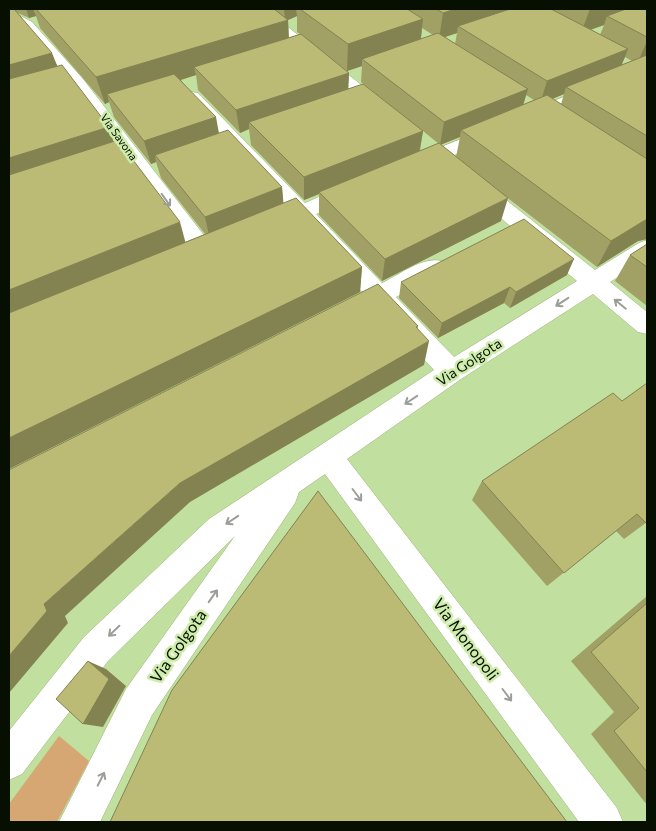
<svg xmlns="http://www.w3.org/2000/svg" width="656" height="831" font-family="Commissioner,sans-serif">
<style>
.green{fill:#d7a773}
.lines{fill:none;stroke-linecap:round;stroke-linejoin:round}
.minor-casing{stroke:#99b576;stroke-width:1}
.minor{fill:#fff;fill-rule:evenodd}
.wall{fill:#a1a165;fill-rule:evenodd}
.shaded-wall{fill:#838352}
.building{fill:#bbbb75;stroke:#838352}
.oneway{stroke:#9c9f99}
.labels{text-anchor:middle;stroke-width:5;stroke-linejoin:round;paint-order:stroke}
.far-street-label{font-size:11px;fill:#070f00;stroke:#ceecab}
.street-label{font-size:14px;fill:#070f00;stroke:#ceecab}
.near-street-label{font-size:16px;fill:#070f00;stroke:#ceecab}
</style>
<rect width="100%" height="100%" fill="#c1df9e"/>
<!-- green -->
<path class="green" d="M59,736L89,761L57,822H9V804Z"/>
<g class="lines">
<defs>
<path id="minor" d="M249,9H265L388,106L391,110L388,114H376Z
M9,10L32,22L83,79L213,247L216,253L213,259L205,261L197,259L71,87L22,28L9,20Z
M647,63V74L421,169L414,171L407,169L404,165L407,161Z
M192,92L198,93L305,203C321,197 344,182 361,186L364,191L361,196L316,214L382,283C399,275 423,256 442,261L445,267L442,273L396,297L454,357L577,281L468,191L465,186L468,181L475,180L482,181L595,270L639,243L647,240V258L610,282L647,312V334L638,332L593,294L461,379L347,459L617,808L623,822H579L325,474L299,492L295,503L152,715L100,822H59L126,689L235,536L108,661L22,774L9,780V731L84,637L209,519L434,370L376,307L352,318L343,315L340,309L343,303L363,293L298,222L273,231L265,229L262,224L265,219L287,210L186,101L183,97L186,93Z"/>
</defs>
<!-- minor casing -->
<use href="#minor" class="minor-casing"/>
<!-- minor -->
<use href="#minor" class="minor"/>
</g>
<!-- wall -->
<path class="wall" d="M9,9H647V239L638,241L597,267L487,182L501,221L382,281L319,215V194L304,200L251,145L249,129L240,133L198,90L196,75L181,80L219,133L282,187L283,203L362,267L360,292L9,469ZM18,13L29,18L36,16L40,28L105,104L109,102L114,117L151,164L156,162L161,178L205,234L185,242L114,142ZM297,16V32L300,34L289,38L288,20ZM604,25L600,35L590,30ZM422,28L433,35L421,39ZM457,33L455,44L445,37ZM328,56L347,71L362,66L361,82L407,119L348,88L349,73ZM625,57L632,61L621,65ZM564,94L561,104L552,99ZM526,95L534,100L523,105ZM423,131L439,144L420,151ZM460,137L456,157L440,145Z
M647,244V306L615,281L630,255Z
M567,275L510,308L504,303L438,338L399,298L401,282Z
M622,401L647,522L624,539L616,531L547,586L472,500L482,481Z
M647,596V805L591,734L614,712L571,661Z"/>
<!-- shaded-wall -->
<path class="shaded-wall" d="M26,9H33L36,16L29,18Z
M284,9H296L297,16L288,20L289,46L194,67L196,75L112,101L107,94L109,102L105,104L96,77L285,21Z
M455,9H515L458,26L457,33L439,39L443,13Z
M590,9H647L607,16L604,25L581,33Z
M423,19L420,45L362,59V66L347,71L348,44Z
M647,41V62L637,64Z
M628,49L619,72L566,87L564,94L540,104L547,81Z
M52,53L63,80L9,95V65Z
M349,73L348,95L249,122V129L240,133L236,110Z
M528,89L521,112L461,130L460,137L440,145L444,122Z
M216,117L220,139L155,155L156,162L151,164L144,141Z
M109,127L118,154L9,190V158Z
M423,131L419,153L319,192V194L304,200V177Z
M282,187L284,209L210,240L205,217Z
M508,198L501,221L382,281L385,259Z
M647,219V239L638,241L597,267L611,241Z
M180,222L187,248L9,322V290Z
M574,259L567,275L510,308L516,292Z
M362,267L360,292L9,469V438Z
M510,287L504,303L438,338L442,323Z
M418,326L413,350L429,341L424,365L190,502L65,616L68,623L9,693V656L44,604L180,483Z
M88,661L106,669L126,686L103,727L83,724Z"/>
<!-- building -->
<path class="building" d="M9,9H14L52,53L9,65Z
M36,9H274L288,20L96,77Z
M300,9H407L423,19L348,44Z
M436,9H455L443,13Z
M510,9H551L628,49L547,81L458,26Z
M626,9H647V37L607,16Z
M438,33L528,89L444,122L362,59Z
M301,34L349,73L236,110L194,67Z
M647,55V136L566,87Z
M62,65L109,127L9,158V79Z
M174,74L216,117L144,141L107,94Z
M363,84L423,131L304,177L249,122Z
M547,95L647,159V219L611,241L461,130Z
M228,130L282,187L205,217L155,155Z
M118,140L180,222L9,290V175Z
M439,143L508,198L385,259L319,192Z
M296,198L362,267L9,438V313Z
M524,219L574,259L516,292L510,287L442,323L401,282Z
M647,244V267L630,255Z
M378,284L418,326L416,327L429,341L180,483L44,604L47,611L9,656V470Z
M647,383V522L646,523L637,514L564,573L482,481L613,393L622,401Z
M318,491L567,822H110L172,690Z
M647,603V772L614,731L639,708L591,652Z
M88,661L109,679L83,724L56,699Z"/>
<!-- one-way arrows -->
<defs><path id="oneway-shaft" d="M-6 0H5M1.5-3L5.5 0L1.5 3" fill="none" stroke-width="1.6" stroke-linecap="round" stroke-linejoin="round" transform="scale(1.25)"/></defs>
<g class="oneway">
<use href="#oneway-shaft" transform="translate(166 200) rotate(54)"/>
<use href="#oneway-shaft" transform="translate(562 302) rotate(147)"/>
<use href="#oneway-shaft" transform="translate(620 304) rotate(-141)"/>
<use href="#oneway-shaft" transform="translate(411 400) rotate(146)"/>
<use href="#oneway-shaft" transform="translate(357 495) rotate(53)"/>
<use href="#oneway-shaft" transform="translate(232 520) rotate(146)"/>
<use href="#oneway-shaft" transform="translate(213 596) rotate(-55)"/>
<use href="#oneway-shaft" transform="translate(114 631) rotate(136)"/>
<use href="#oneway-shaft" transform="translate(507 695) rotate(53)"/>
<use href="#oneway-shaft" transform="translate(101 779) rotate(-63)"/>
</g>
<g class="labels">
<!-- far-street labels -->
<g class="far-street-label">
<text transform="translate(119 137) rotate(54)" y="4">Via Savona</text>
</g>
<!-- street labels -->
<g class="street-label">
<text transform="translate(469 362) rotate(-33)" y="5">Via Golgota</text>
</g>
<!-- near-street labels -->
<g class="near-street-label">
<text transform="translate(466 639) rotate(53)" y="6">Via Monopoli</text>
<text transform="translate(178 646) rotate(-55)" y="6">Via Golgota</text>
</g>
</g>
<!-- border -->
<rect width="656" height="831" fill="none" stroke="#070f00" stroke-width="20"/>
</svg>
